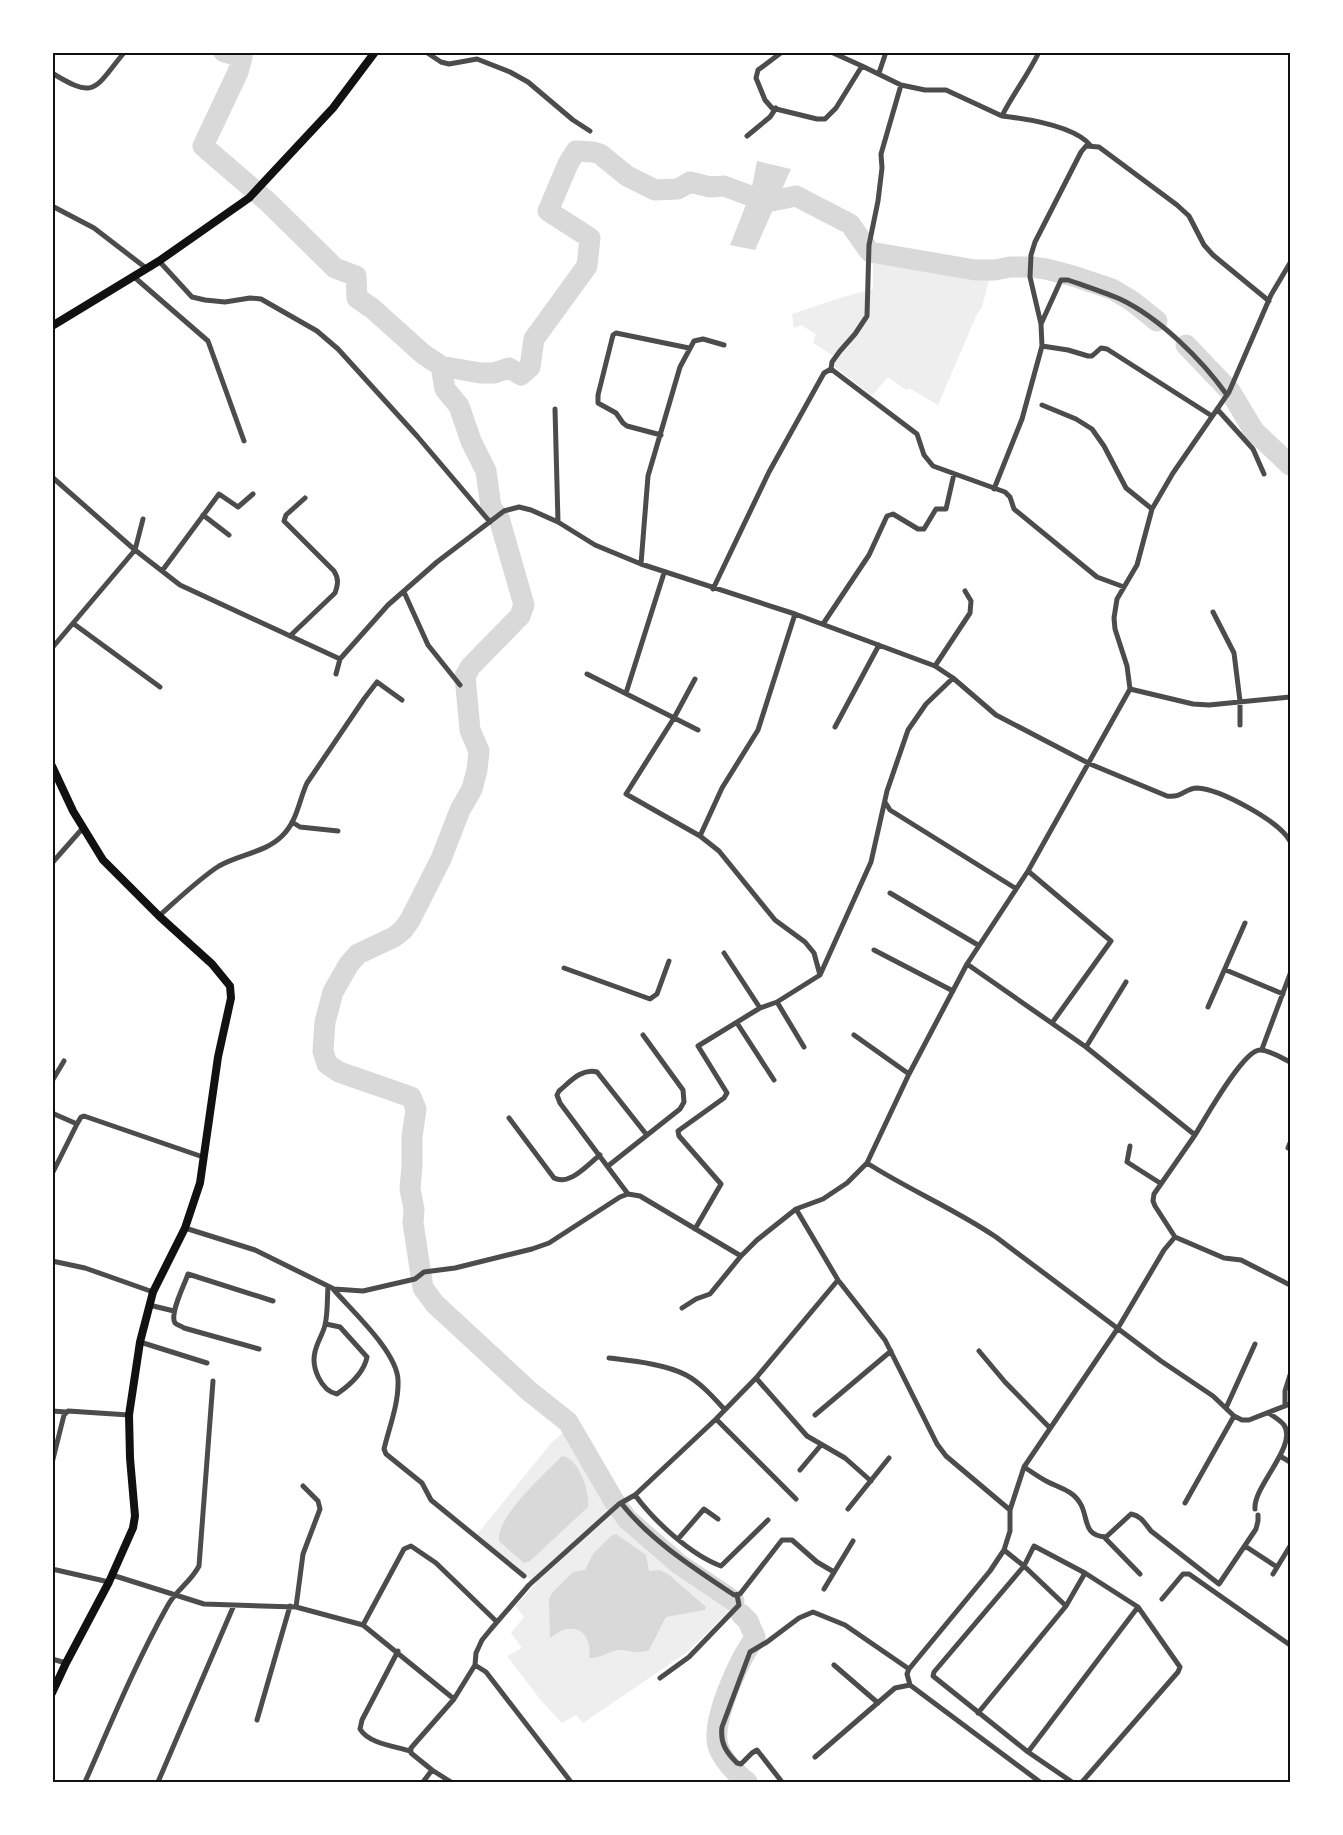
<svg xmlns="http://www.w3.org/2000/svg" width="1343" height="1835" font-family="'DM Sans',sans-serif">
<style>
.green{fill:#eee}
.water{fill:#d9d9d9}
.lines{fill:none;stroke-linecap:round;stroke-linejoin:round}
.river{stroke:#d9d9d9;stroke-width:21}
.minor{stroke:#4c4c4c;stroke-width:5}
.secondary{stroke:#111;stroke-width:8}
.neatline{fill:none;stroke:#111;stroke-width:2}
</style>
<rect width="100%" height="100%" fill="#fff"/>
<!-- green -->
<path class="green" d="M873,256L955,272L990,276L982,307L977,314L938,405L909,388L906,390L888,377L872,396L834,366V356L813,343L816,334L801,325L794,328L792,314L843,297L873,289Z
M569,1428L622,1517L673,1563L731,1602L732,1608L686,1653L583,1723L576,1715L562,1723L543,1703L507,1656L522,1648L511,1633L524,1617L515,1606L536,1584L476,1536L551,1443Z"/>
<!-- water -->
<path class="water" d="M757,161L791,169L755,250L730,245L751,192Z
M562,1456C579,1458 590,1492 588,1507L530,1561L524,1563L499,1541C496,1516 545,1474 562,1456Z
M616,1534L646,1555L649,1571L660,1570L668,1574L706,1607L705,1610L666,1617L649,1650C636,1655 631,1650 618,1650C608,1651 603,1658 589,1658C592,1643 585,1626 567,1629C560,1630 555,1635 550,1638L549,1599L553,1592L573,1572L585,1570L593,1554L611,1536Z"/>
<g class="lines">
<!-- river -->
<path class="river" d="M224,52L242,57L238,72L203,146L268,202L335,268L356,276L357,298L373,309L423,354L441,366L480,373H494L509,368L521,375L530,367L534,339L587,266L590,238L548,211L568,164L576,151L593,152L600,154L627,176L655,190L678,189L690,182L710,187L724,186L767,202L796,196L850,224L870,252L975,270H995L1010,267H1032L1046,269L1073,276L1112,289L1132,301L1157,321
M1186,345L1230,391L1254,431L1290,465
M441,366L445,389L459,406L471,441L486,471L491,507L496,514
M499,518L524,605L520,616L471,666L465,676L470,730L479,751L477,770L472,789L460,810L441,859L410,920L403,930L394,937L358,954L349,964L333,992L325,1022L323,1051L327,1064L339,1072L411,1097L416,1109L412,1137V1166L410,1189L414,1209L413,1223L423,1288L435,1304L529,1391L568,1422L614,1501L627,1519L679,1564L734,1601
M741,1614L748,1621L755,1637C751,1645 745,1652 741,1661C731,1681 712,1724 718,1746C722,1759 736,1773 747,1782"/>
<!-- minor -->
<path class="minor" d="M426,52L441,62L449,64L477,59L510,72L528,82L573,120L590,131
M782,52L758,70L756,78L765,100L772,108L817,119H825L836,108L862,66L901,85L925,90H946L1002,116C1013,94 1028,75 1039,52
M831,52L862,66
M52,73C96,100 94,89 123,54
M879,73L886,52
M1002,116C1028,119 1075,126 1091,146
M747,136L770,117L776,108
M52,206L94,228L146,268
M159,261L192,297L205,300L225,302L250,298L261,299L317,331L338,349L417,436L490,522
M133,276L208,341L244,441
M1041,324L1061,280H1068C1085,286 1103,292 1120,299C1160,318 1202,360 1227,395
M1042,346L1041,324L1030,277L1031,255L1035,242L1081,152L1086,146L1099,147L1177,205L1189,216L1204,245L1213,255L1269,301
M831,369L832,362L840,351L855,334L867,316L869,245L878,201L882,168L881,154L901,85
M1042,405L1076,419L1092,429L1104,446L1126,488L1152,509
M555,409L558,522
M1217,409L1253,449L1264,474
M661,435L627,426L623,423L616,413L598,403V395L613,335L616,333L689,348
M52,477L135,550L143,519
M994,489L1022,419L1042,346L1068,350L1088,356H1092L1101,348L1107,349L1212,416
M203,515L229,535
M641,564L648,476L680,367L694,341L703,339L724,345
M162,571L219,494L238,507L253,494
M713,589L769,472L824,373L831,369L917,434L924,455L933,466L1005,492L1010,497L1014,509L1097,577L1124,587
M404,592L428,645L460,685
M1213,612L1234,653L1240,701V725
M74,624L160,687
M823,624L869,555L887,516L893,514L918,529H924L936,509H946L954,474
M290,636L335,593C338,584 339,579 334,571L284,521L286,515L305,498
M52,648L135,550L180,585L340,659L388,605L437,562L504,511L519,507L531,510L558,522L595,545L641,564L795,614L935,666L953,678L996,715L1090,764L1167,796C1183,798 1185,788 1197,788C1220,789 1279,821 1290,841
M935,666L970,613L971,601L965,591
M336,674L340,659
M587,674L698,730
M695,679L674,718L626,794L700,836L719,851L775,920L805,942L814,953L820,975
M1130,689L1193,704L1209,705L1290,697
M626,693L664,573
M835,727L879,645
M885,802L890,810L1015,888
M292,822L300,827L338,831
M700,836L722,788L758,730L795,614
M52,863L82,829
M1028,871L1111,941L1052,1023
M890,893L978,945
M159,916C177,900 200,878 219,866C239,854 265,853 282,836C297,822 299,800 307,783L364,699L377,682L402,700
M874,950L953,991
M724,953L760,1008
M967,964L1086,1047L1195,1135L1154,1194L1153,1201L1155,1206L1175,1237L1224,1258L1241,1260L1290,1285
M564,968L650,999L657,994L669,961
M1226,970L1283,994
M777,1002L804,1047
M1208,1007L1245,923
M737,1023L774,1080
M854,1035L909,1074
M1086,1047L1126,982
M1262,1049L1290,974
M52,1081L64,1061
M52,1113L77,1124L81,1117L84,1116L203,1157
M509,1118L554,1178C570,1186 587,1165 600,1155
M1195,1135C1205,1119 1243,1050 1260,1050C1269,1050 1282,1058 1290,1062
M1130,1146L1127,1162L1160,1183
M1288,1148L1290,1143
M867,1163C909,1190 955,1209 996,1237L1161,1361L1213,1396L1234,1416L1242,1420H1249L1290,1404
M608,1166L680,1109L684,1102L683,1090L643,1035
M53,1172L77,1124
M628,1194L560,1103L557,1095L559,1091C570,1082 581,1068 597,1072L646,1134
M796,1209L838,1280L885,1340L937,1444L946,1456L1010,1510
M185,1228L255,1250L334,1289L363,1291L415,1279L424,1272L455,1268L532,1249L549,1243L620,1197L628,1194L640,1196L741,1256L757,1240L796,1209L823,1199L847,1183L867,1163L909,1074L967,964L1028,871L1130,689L1127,666L1115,629L1114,618L1117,599L1137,565L1152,509L1173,473L1229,392L1271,295L1290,263
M695,1229L721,1184L679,1136L678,1131L724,1098L727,1093L698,1046L760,1008L777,1002L820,975L871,862L887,791L908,730L926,704L953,678
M52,1261L85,1268L153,1292
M334,1290C353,1312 397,1352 398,1380C399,1403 389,1428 384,1449L386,1454L422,1483L431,1500L524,1576
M149,1305L174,1311
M682,1308L696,1299L710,1294L741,1256
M326,1324L340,1327L367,1357C364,1373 350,1385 337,1394C321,1391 311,1367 315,1352C317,1342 323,1334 325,1325C328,1313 327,1299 328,1287
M140,1342L207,1363
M259,1349L184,1328C181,1326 177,1325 175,1323C169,1314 185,1284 188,1274L273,1301
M979,1351L1005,1382L1049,1427
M609,1358C633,1361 665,1364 686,1375C701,1383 714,1398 725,1410
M756,1378L807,1436L845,1458L871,1481
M1285,1406V1391L1290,1375
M1226,1408L1255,1344
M52,1411L66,1412
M815,1415L891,1351
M716,1419L796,1499
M1280,1456L1290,1462
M52,1463L64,1415L68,1411L129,1415
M1024,1467C1032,1472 1040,1478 1048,1482C1060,1488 1073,1491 1080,1503C1089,1517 1082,1536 1106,1537L1131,1514C1142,1516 1145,1524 1151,1531L1219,1584L1256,1529L1258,1521V1515
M800,1470L821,1445
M635,1495C654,1521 691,1555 721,1566L768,1520
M621,1503C651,1541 694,1568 734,1595L740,1594L782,1540H792L817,1562L834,1572
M1185,1503L1234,1416
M848,1509L889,1458
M1255,1509C1253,1486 1298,1446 1284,1425C1280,1420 1274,1417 1269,1413
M1104,1537L1140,1574
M678,1539L704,1509L718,1519
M1245,1546L1277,1567
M1004,1550L1024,1566L1066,1606
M52,1569L109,1582
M1273,1574L1290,1546
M112,1575L204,1604L296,1607L363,1625L454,1699
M824,1589L853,1541
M1162,1599L1183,1574H1189L1290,1645
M296,1607L303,1554L320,1509L318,1501L303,1486
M363,1625L404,1549L411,1546L436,1563L497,1622
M398,1651L362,1720L360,1729C369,1744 395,1746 410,1751
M52,1659L66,1663
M475,1665L486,1672L571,1782
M834,1665L878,1703
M660,1678L689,1657L739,1605L737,1595
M978,1713L1066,1606L1085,1573
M257,1720L290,1606
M1028,1752L1138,1607
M815,1757L895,1688L910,1685
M432,1770L451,1782
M85,1782C111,1723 136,1662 168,1605C177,1589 190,1583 199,1566L213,1381
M158,1782L234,1605
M423,1782L432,1770L411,1753V1748L454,1699L475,1665L476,1653L482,1640L491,1629L529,1585L619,1504L635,1495L716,1419L756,1378L838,1280
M782,1782L757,1750L752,1753L741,1764L737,1763C726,1752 720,1743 722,1727L750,1652L767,1642L799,1618L813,1612L845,1625L909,1669
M1040,1782L910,1685L907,1674L909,1669L990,1571L1004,1550L1010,1531V1510L1024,1467L1118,1328L1164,1250L1175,1237
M1072,1782L1028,1752L933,1676L934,1672L1024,1566L1034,1546L1085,1573L1138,1607L1180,1667L1178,1672L1082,1782"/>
<!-- secondary -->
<path class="secondary" d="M52,326L159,261L249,198L333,108L375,52
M52,766L73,811L103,860L159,916L212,964L230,986L231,998L218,1057L200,1183L185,1228L153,1292L140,1342L129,1415L130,1458L135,1516L133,1528L109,1582L66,1663L52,1693"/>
</g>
<!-- border -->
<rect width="1343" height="1835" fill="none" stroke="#ffffff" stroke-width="108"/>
<rect x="54" y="54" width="1235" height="1727" class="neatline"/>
</svg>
